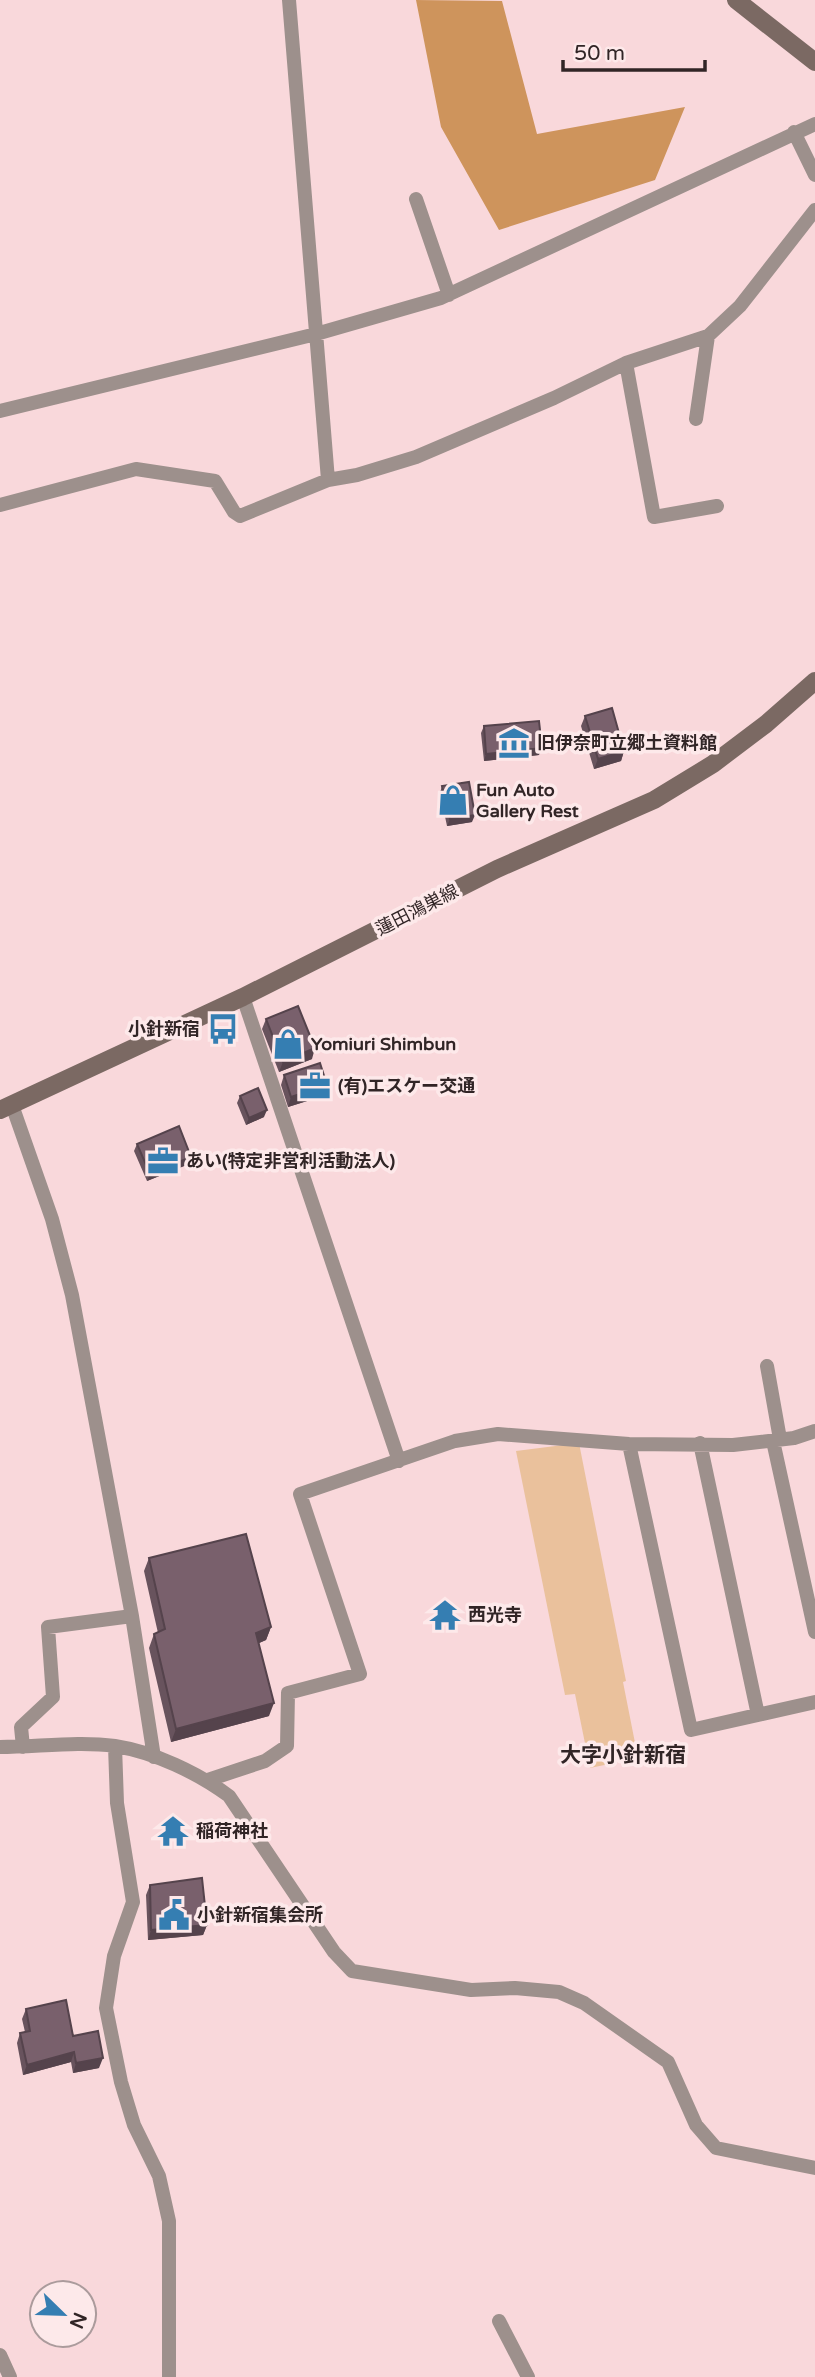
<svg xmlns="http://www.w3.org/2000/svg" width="815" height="2377" font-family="'Varela Round','Noto Sans JP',sans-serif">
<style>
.green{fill:#eac19c}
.forest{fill:#ce945c}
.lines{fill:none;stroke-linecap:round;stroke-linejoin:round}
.street{stroke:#9d908c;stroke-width:14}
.secondary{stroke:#7b6963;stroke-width:18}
.wall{fill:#68535d}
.shaded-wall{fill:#55434c}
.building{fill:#79606c;stroke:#55434c;stroke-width:2}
.labels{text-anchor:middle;stroke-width:7;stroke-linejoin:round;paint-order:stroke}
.poi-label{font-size:18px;font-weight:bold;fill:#312526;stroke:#fde9ea;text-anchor:start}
.street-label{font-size:18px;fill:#312526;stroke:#fde9ea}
.quarter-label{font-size:21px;font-weight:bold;fill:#312526;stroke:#fde9ea}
</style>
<rect width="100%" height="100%" fill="#f9d8db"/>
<!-- green -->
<path class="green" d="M579,1443L626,1681L623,1682L638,1758L590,1768L575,1694L565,1695L516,1451Z"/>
<!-- forest -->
<path class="forest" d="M416,0L502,1L537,134L685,107L655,180L499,230L441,127Z"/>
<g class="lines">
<!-- street -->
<path class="street" d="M289,0L328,480
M794,132L815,175
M416,199L449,295
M626,363L654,517L717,506
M0,411L316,334L441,298L815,124
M696,419L708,336
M0,505L136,469L215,481L234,512L240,516L328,480L357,475L416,457L554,398L626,363L708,336L740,306L815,210
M243,997L399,1461
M12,1105L52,1219L72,1295L132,1616L154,1757
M767,1366L780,1439
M773,1441L815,1632
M700,1443L758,1715
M629,1444L691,1730L815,1702
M115,1746L117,1803L133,1902L114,1956L106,2008L121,2082L134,2125L159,2176L169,2221V2377
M0,1747C37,1747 78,1741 115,1746C154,1752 198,1773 229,1796L334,1952L352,1971L471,1990L515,1988L559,1992L584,2003L668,2062L696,2125L716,2148L815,2168
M23,1747L21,1727L53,1697L48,1627L132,1616
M208,1780L265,1761L287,1746L288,1693L360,1674L300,1494L455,1441L498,1434L629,1444L733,1445L794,1438L815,1431
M499,2321L528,2377
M0,2355L10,2377"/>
<!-- secondary -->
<path class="secondary" d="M736,0L815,62
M0,1110L243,997L497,869L654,800L713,764L766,724L815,681"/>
</g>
<!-- wall -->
<path class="wall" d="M585,716L624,751L621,761L594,769L581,726Z
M484,726L539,755L484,761L481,733Z
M442,786L472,822L447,826L440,793Z
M266,1019L312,1059L279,1072L262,1029Z
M284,1075L323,1096L288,1107L281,1085Z
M240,1096L264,1117L246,1125L237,1103Z
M137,1144L191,1157L189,1164L147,1181L134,1151Z
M149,1558L271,1627L266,1640L259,1643L269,1716L171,1742L149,1648L154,1634L158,1633L144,1571Z
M150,1885L207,1925L203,1935L148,1940L146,1895Z
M26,2009L73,2036L99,2068L73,2073L71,2062L23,2075L17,2043L20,2033L25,2032L22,2019Z"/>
<!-- shaded-wall -->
<path class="shaded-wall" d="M542,748L539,755L484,761L486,754Z
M624,751L621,761L594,769L598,759Z
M475,815L472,822L447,826L450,819Z
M315,1048L312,1059L279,1072L283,1062Z
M327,1085L323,1096L288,1107L291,1097Z
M267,1110L264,1117L246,1125L249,1118Z
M191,1157L189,1164L147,1181L150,1174Z
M271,1627L266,1640L252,1646L256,1633Z
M274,1703L269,1716L171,1742L176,1729Z
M207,1925L203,1935L148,1940L151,1930Z
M74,2052L71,2062L23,2075L27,2065Z
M103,2058L99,2068L73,2073L76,2063Z"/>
<!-- building -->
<path class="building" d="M612,708L624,751L598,759L585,716Z
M539,721L542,748L486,754L484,726Z
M469,782L475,815L450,819L442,786Z
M298,1006L315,1048L283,1062L266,1019Z
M320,1063L327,1085L291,1097L284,1075Z
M258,1088L267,1110L249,1118L240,1096Z
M179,1126L191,1157L150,1174L137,1144Z
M246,1534L271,1627L256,1633L274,1703L176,1729L154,1634L165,1629L149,1558Z
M202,1878L207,1925L151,1930L150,1885Z
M66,2000L73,2036L98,2031L103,2058L76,2063L74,2052L27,2065L20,2033L30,2031L26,2009Z"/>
<!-- icons -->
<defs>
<symbol id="museum-bare" viewBox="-9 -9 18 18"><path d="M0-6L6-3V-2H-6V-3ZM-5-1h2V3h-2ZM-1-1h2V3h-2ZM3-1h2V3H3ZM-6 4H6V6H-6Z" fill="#357eb2" stroke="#fde9ea" stroke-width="2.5" paint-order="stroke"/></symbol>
<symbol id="shop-bare" viewBox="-9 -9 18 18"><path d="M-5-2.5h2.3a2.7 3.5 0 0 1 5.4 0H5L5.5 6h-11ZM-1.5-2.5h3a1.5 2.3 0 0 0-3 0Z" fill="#357eb2" stroke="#fde9ea" stroke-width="2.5" paint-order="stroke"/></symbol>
<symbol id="bus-bare" viewBox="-9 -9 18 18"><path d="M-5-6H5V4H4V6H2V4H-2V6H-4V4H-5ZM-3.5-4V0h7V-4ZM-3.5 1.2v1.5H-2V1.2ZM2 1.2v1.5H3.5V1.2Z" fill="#357eb2" stroke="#fde9ea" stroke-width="2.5" paint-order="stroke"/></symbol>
<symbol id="office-bare" viewBox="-9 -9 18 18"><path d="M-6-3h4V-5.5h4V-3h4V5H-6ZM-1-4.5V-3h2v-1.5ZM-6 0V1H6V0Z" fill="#357eb2" stroke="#fde9ea" stroke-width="2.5" paint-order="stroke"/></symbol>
<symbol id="temple-bare" viewBox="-9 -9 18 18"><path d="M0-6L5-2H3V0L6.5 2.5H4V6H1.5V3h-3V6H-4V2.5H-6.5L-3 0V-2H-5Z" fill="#357eb2" stroke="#fde9ea" stroke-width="2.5" paint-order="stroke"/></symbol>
<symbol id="civic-bare" viewBox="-9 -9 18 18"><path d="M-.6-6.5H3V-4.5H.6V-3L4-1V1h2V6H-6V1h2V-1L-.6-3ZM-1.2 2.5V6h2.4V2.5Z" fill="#357eb2" stroke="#fde9ea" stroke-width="2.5" paint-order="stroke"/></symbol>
</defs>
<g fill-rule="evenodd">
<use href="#museum-bare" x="492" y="721" width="44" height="44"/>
<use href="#shop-bare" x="431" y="778" width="44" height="44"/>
<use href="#bus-bare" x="201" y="1007" width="44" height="44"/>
<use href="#shop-bare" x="266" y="1022" width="44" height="44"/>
<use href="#office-bare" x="293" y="1064" width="44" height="44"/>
<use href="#office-bare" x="141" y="1139" width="44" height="44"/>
<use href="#temple-bare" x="423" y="1593" width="44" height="44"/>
<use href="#temple-bare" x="151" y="1809" width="44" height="44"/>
<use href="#civic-bare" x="152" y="1893" width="44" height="44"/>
</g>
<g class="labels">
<!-- poi labels -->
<g class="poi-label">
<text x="537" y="749">旧伊奈町立郷土資料館</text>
<text x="476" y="796">Fun Auto<tspan x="476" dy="21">Gallery Rest</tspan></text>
<text x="200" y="1035" text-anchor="end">小針新宿</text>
<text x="311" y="1050">Yomiuri Shimbun</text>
<text x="338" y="1092">(有)エスケー交通</text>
<text x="186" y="1167">あい(特定非営利活動法人)</text>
<text x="468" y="1621">西光寺</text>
<text x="196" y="1837">稲荷神社</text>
<text x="197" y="1921">小針新宿集会所</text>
</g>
<!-- street labels -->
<g class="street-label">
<text transform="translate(417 910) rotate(-27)" y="6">蓮田鴻巣線</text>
</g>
<!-- quarter labels -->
<g class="quarter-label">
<text x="623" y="1762">大字小針新宿</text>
</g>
</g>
<!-- north arrow -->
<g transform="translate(63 2314) rotate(113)"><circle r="33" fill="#fde9ea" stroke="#ab9b9c" stroke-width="2"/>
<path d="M0-5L12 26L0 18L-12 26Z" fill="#357eb2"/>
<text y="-10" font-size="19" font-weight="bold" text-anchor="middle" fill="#312526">N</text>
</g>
<!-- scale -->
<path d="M563 60v10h142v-10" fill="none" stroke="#312526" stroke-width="3.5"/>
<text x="574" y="60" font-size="21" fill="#312526" stroke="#fde9ea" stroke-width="5" paint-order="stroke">50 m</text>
</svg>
